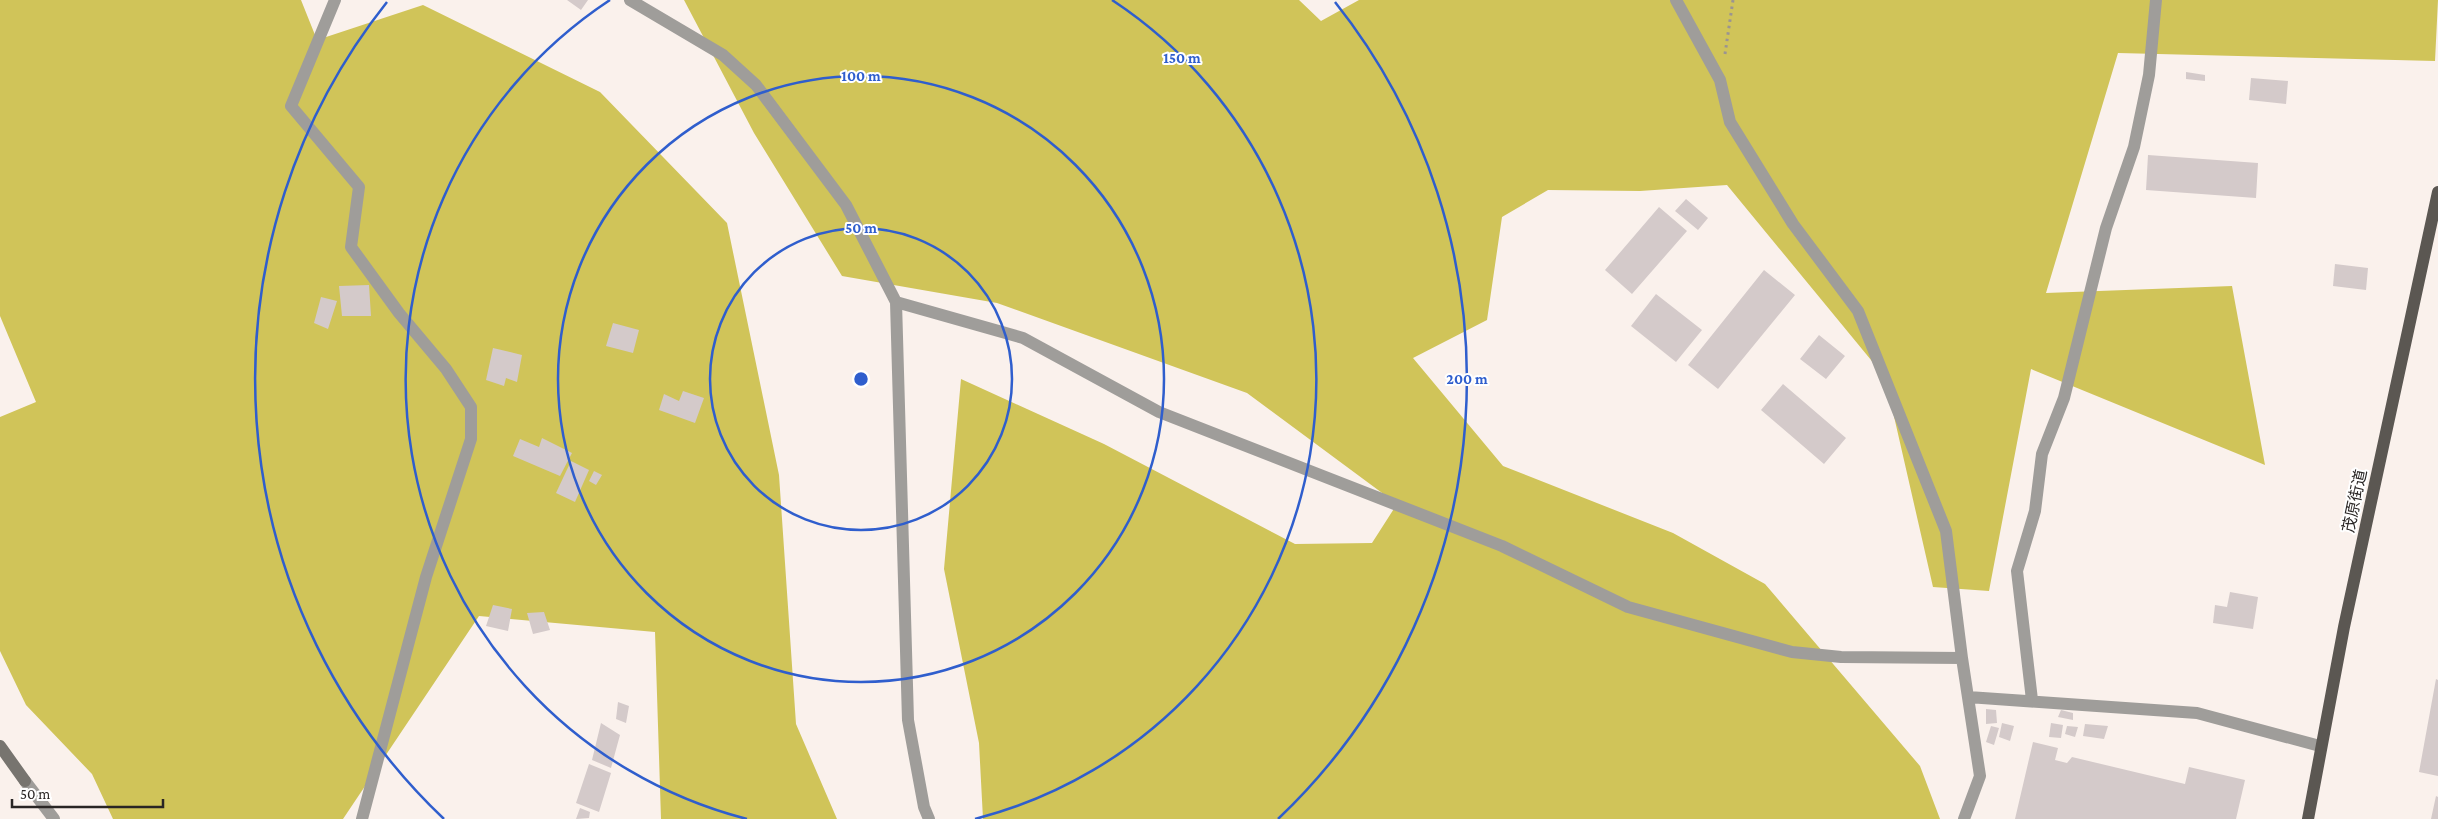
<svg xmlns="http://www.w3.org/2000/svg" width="2438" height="819" font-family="'Crimson Pro','Noto Sans JP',serif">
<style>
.forest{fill:#d0c459}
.building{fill:#d4caca}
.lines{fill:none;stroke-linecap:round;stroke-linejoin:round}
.path{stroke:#9b9491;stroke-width:3;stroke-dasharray:2.5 4;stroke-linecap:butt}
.street{stroke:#9f9d9a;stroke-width:12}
.secondary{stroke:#77746f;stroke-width:12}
.primary{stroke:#5b5752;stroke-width:12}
.ring{fill:none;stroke:#2f5ecd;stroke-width:2.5}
.labels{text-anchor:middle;stroke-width:4;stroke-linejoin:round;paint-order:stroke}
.street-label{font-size:16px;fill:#292524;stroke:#fff}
.centre{fill:#2f5ecd;stroke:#fff;stroke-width:2.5}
.ring-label{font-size:15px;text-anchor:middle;font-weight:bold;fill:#2f5ecd;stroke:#fff;stroke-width:4;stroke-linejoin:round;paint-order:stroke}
</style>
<rect width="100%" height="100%" fill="#faf1ec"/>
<!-- forest -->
<path class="forest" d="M0,0H301L317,40L423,5L600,92L727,223L779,475L796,724L837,819H661L655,632L479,616L343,819H113L92,774L26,705L0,651V417L36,402L0,316Z
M684,0H1299L1321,21L1359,0H2438L2435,61L2118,53L2046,293L2232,286L2265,465L2031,369L1989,591L1933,587L1885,377L1727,185L1640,191L1548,190L1502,217L1487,320L1413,358L1503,466L1673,533L1765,584L1920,766L1940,819H983L979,743L944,569L961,379L1104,444L1295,544L1372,543L1397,504L1247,393L997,303L842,276L754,133Z"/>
<!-- building -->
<path class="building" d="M567,0H588L581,10Z
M2186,72L2205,75V81L2186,79Z
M2251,78L2288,81L2286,104L2249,100Z
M2148,155L2258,163L2256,198L2146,190Z
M1686,199L1708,218L1698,230L1675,211Z
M1659,207L1687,231L1632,294L1605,270Z
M2335,264L2368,268L2366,290L2333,286Z
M1764,270L1795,295L1718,389L1688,365Z
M369,285L371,316H342L339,286Z
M1656,294L1702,330L1676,362L1631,326Z
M321,297L337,301L328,329L314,323Z
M613,323L639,330L633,353L606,346Z
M1819,335L1845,356L1826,379L1800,359Z
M493,348L522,355L517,382L506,378L504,386L486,380Z
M1783,384L1846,438L1824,464L1761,410Z
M683,391L704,398L695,423L659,410L664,394L679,401Z
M542,438L572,453L560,476L513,456L520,439L539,447Z
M571,461L589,470L575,502L556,493Z
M594,471L602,475L596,485L589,481Z
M2230,592L2258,597L2253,629L2213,623L2215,605L2227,607Z
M493,605L512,609L508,631L486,626Z
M544,612L550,630L533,634L527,613Z
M2436,679L2438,680V776L2419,772Z
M618,702L629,706L626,723L616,719Z
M1986,709L1996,710L1997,723L1986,724Z
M2061,710L2073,713V720L2058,717Z
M601,723L620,735L611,768L592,760Z
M2002,723L2014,726L2010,741L1999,737Z
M2051,723L2063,725L2061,738L2049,737Z
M2085,724L2108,726L2104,739L2083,736Z
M1991,726L1999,728L1994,745L1986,742Z
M2067,726L2078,727L2075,737L2065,734Z
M2033,742L2058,748L2055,760L2067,763L2072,757L2185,784L2189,767L2245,780L2236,819H2015Z
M589,764L611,773L599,812L576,803Z
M2436,796L2438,797V819H2431Z
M580,808L590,812L589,818L576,819Z"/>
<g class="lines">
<!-- path -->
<path class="path" d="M1725,54L1733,0"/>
<!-- street -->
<path class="street" d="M335,0L291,106L359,187L351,247L399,313L446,369L471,407V439L426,577L362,819
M630,0L723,55L756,85L846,205L896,302L908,720L924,807L929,819
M1676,0L1720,80L1730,122L1793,224L1858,311L1946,531L1962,658L1980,776L1964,819
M896,302L1023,338L1159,412L1502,546L1628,607L1792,652L1841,657L1962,658
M1968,697L2197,713L2320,746
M2032,700L2017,571L2035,511L2042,454L2064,398L2106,228L2134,147L2149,75L2156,0
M25,781L54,819"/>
<!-- secondary -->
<path class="secondary" d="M0,746L25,781"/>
<!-- primary -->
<path class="primary" d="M2308,819L2344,627L2438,192"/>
</g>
<!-- distance rings -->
<g class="ring">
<circle cx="861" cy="379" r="151"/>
<circle cx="861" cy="379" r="303"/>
<path d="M747 819A454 454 0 0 1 610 0M1112 0A454 454 0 0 1 975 819"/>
<path d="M444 819A606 606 0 0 1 387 2M1335 2A606 606 0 0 1 1278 819"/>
</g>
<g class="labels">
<!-- street labels -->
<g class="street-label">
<text transform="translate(2354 501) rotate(-78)" y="6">茂原街道</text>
</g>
</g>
<circle cx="861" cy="379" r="8" class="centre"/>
<g class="ring-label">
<text x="1182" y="63">150 m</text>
<text x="861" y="81">100 m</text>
<text x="861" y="233">50 m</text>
<text x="1467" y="384">200 m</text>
</g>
<!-- scale -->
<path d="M12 799v8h151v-8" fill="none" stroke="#292524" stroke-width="2.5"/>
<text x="20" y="799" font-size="15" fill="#292524" stroke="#ffffff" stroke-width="4" paint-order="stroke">50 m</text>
</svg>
